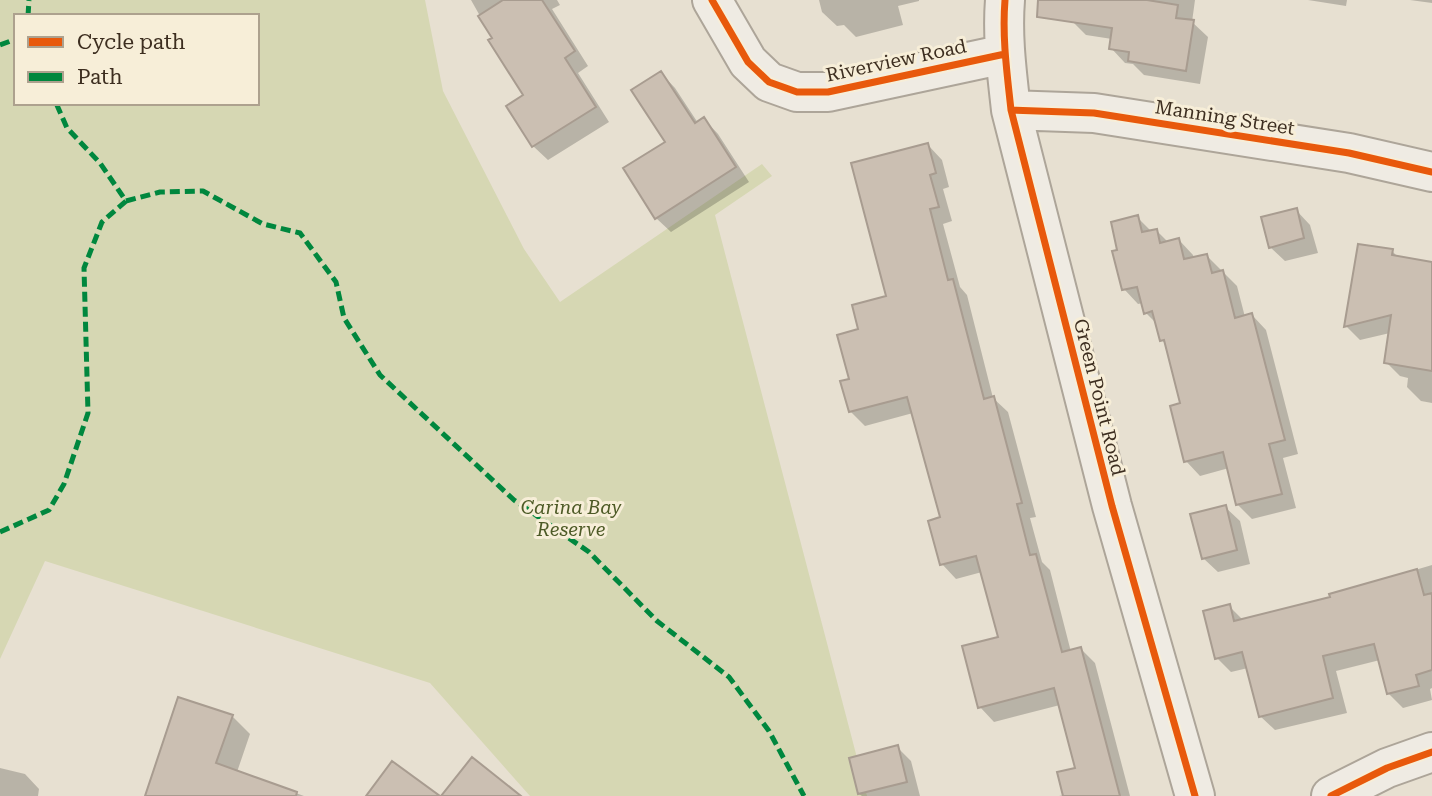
<svg xmlns="http://www.w3.org/2000/svg" width="1432" height="796" font-family="'Roboto Serif',serif">
<style>
.green{fill:#d6d7b3;fill-rule:evenodd}
.shadow{fill:#0003}
.building{fill:#cbbfb2;stroke:#a89c90;stroke-width:2}
.lines{fill:none;stroke-linecap:round;stroke-linejoin:round}
.minor-casing{stroke:#ada599;stroke-width:42}
.minor{stroke:#efebe3;stroke-width:38}
.quiet{stroke:#00873e;stroke-width:5;stroke-dasharray:10 5;stroke-linecap:butt}
.cycleway-casing{stroke:#f7eed8;stroke-width:11}
.cycleway{stroke:#e8590c;stroke-width:7}
.labels{text-anchor:middle;stroke-width:6;stroke-linejoin:round;paint-order:stroke}
.street-label{font-size:19px;fill:#3d2e20;stroke:#f7eed8}
.park-label{font-size:19px;font-style:italic;fill:#4d5a26;stroke:#f7eed8}
</style>
<rect width="100%" height="100%" fill="#e7e0d1"/>
<!-- green -->
<path class="green" d="M0,0H425L443,91L524,249L560,302L762,164L772,176L715,215L867,796H530L430,683L45,561L0,659ZM16,16H257V103H16Z"/>
<!-- shadow -->
<path class="shadow" d="M471,0H557L560,5L552,9L588,66L578,73L609,122L548,160L533,146L525,96Z
M819,0H919V1L898,6L903,25L856,37L844,25L837,26L822,12Z
M1075,0H1195L1192,22L1208,37L1200,84L1144,75L1133,64L1125,63L1111,48L1112,39L1086,35L1072,21Z
M1308,0H1347L1346,6Z
M1410,0H1432V3Z
M661,73L675,88L698,123L704,119L718,134L749,182L671,232L656,218L667,143Z
M928,145L942,160L949,187L943,189L952,221L943,224L960,287L967,295L993,398L1008,412L1036,517L1030,518L1042,562L1050,570L1071,652L1081,649L1095,663L1130,796H1059L1064,795L1077,769L1060,705L994,722L980,707L1000,638L982,572L956,579L942,564V519L913,413L865,426L850,411L851,380L860,331L888,297Z
M1296,210L1310,225L1318,253L1285,261L1270,247Z
M1137,217L1152,232L1156,230L1169,243L1179,240L1193,255L1194,259L1207,256L1237,286L1245,317L1252,315L1266,330L1298,454L1283,458L1296,508L1252,519L1238,505L1229,468L1200,476L1186,461L1182,405L1167,346L1162,340L1158,325L1146,313L1143,303L1138,304L1124,289Z
M1392,251L1399,258L1432,264V403L1421,401L1407,387L1408,378L1400,376L1386,362L1390,333L1360,340L1346,326Z
M1225,507L1240,521L1250,564L1218,572L1203,558Z
M1432,565V688L1430,689L1432,700L1403,708L1388,693L1380,660L1336,671L1347,713L1275,730L1260,716L1248,668L1231,672L1217,658L1229,606L1243,620L1332,598L1331,595Z
M232,716L250,734L237,772L304,796H147Z
M897,747L911,761L920,796H862L859,794Z
M0,768L25,774L39,789L38,796H0Z"/>
<!-- building -->
<path class="building" d="M503,0H542L575,51L565,58L596,107L532,147L506,106L523,95L488,40L492,38L478,16Z
M1038,0H1147L1178,5L1176,18L1194,20L1186,71L1128,61L1129,52L1109,49L1112,28L1037,17Z
M661,71L695,123L704,117L736,167L655,219L623,168L665,142L631,90Z
M928,143L936,173L930,175L939,207L930,209L948,280L953,279L984,399L994,396L1022,503L1017,504L1030,555L1036,554L1062,652L1081,647L1120,796H1063L1057,772L1075,768L1054,688L978,708L962,646L998,637L976,556L940,565L928,521L940,517L907,397L849,412L840,381L849,379L837,335L858,329L852,305L886,296L851,163Z
M1297,208L1304,238L1269,248L1261,217Z
M1138,215L1142,232L1157,229L1160,243L1179,238L1184,259L1207,254L1212,273L1223,270L1235,318L1252,313L1285,440L1269,444L1282,494L1236,505L1223,452L1184,462L1170,406L1180,403L1164,340L1160,341L1152,311L1144,314L1137,287L1122,290L1112,251L1117,250L1111,222Z
M1358,244L1393,249L1392,255L1432,262V371L1384,363L1391,315L1344,327Z
M1226,505L1237,550L1202,559L1190,514Z
M1417,569L1424,595L1432,593V670L1416,675L1419,686L1387,694L1374,644L1323,656L1333,698L1259,717L1242,652L1215,659L1203,611L1230,604L1234,621L1330,597L1329,594Z
M178,697L233,715L216,763L297,792L296,796H145Z
M898,745L907,782L858,794L849,758Z
M472,757L521,796H441Z
M392,761L440,796H366Z"/>
<g class="lines">
<defs>
<path id="minor" d="M712,0L748,62L769,82L797,92H828L1005,54
M1005,0C1002,37 1007,73 1011,110L1112,506L1195,796
M1011,110L1094,113L1349,153L1432,172
M1331,796L1387,768L1432,752"/>
</defs>
<!-- minor casing -->
<use href="#minor" class="minor-casing"/>
<!-- minor -->
<use href="#minor" class="minor"/>
<!-- quiet -->
<path class="quiet" d="M28,16L29,0
M0,45L16,39
M126,201L160,192L203,191L263,224L300,233L336,282L344,318L380,375L514,500L589,552L657,621L729,677L769,731L804,796
M0,532L49,510L64,484L88,413L84,268L102,222L126,201L100,163L67,128L56,103"/>
<defs>
<path id="cycleway" d="M712,0L748,62L769,82L797,92H828L1005,54
M1005,0C1002,37 1007,73 1011,110L1112,506L1195,796
M1011,110L1094,113L1349,153L1432,172
M1331,796L1387,768L1432,752"/>
</defs>
<!-- cycleway casing -->
<use href="#cycleway" class="cycleway-casing"/>
<!-- cycleway -->
<use href="#cycleway" class="cycleway"/>
</g>
<g class="labels">
<!-- street labels -->
<g class="street-label">
<text transform="translate(896 60) rotate(-12)" y="7">Riverview Road</text>
<text transform="translate(1225 117) rotate(9)" y="7">Manning Street</text>
<text transform="translate(1100 397) rotate(76)" y="7">Green Point Road</text>
</g>
<!-- park labels -->
<g class="park-label">
<text x="571" y="514">Carina Bay<tspan x="571" dy="22">Reserve</tspan></text>
</g>
</g>
<!-- legend -->
<rect x="14" y="14" width="245" height="91" fill="#f7eed8" stroke="#ada18e" stroke-width="2"/>
<rect x="28" y="37" width="35" height="10" fill="#e8590c" stroke="#ada18e" stroke-width="2"/>
<text x="77" y="49" font-size="21" fill="#3d2e20">Cycle path</text>
<rect x="28" y="72" width="35" height="10" fill="#00873e" stroke="#ada18e" stroke-width="2"/>
<text x="77" y="84" font-size="21" fill="#3d2e20">Path</text>
</svg>
